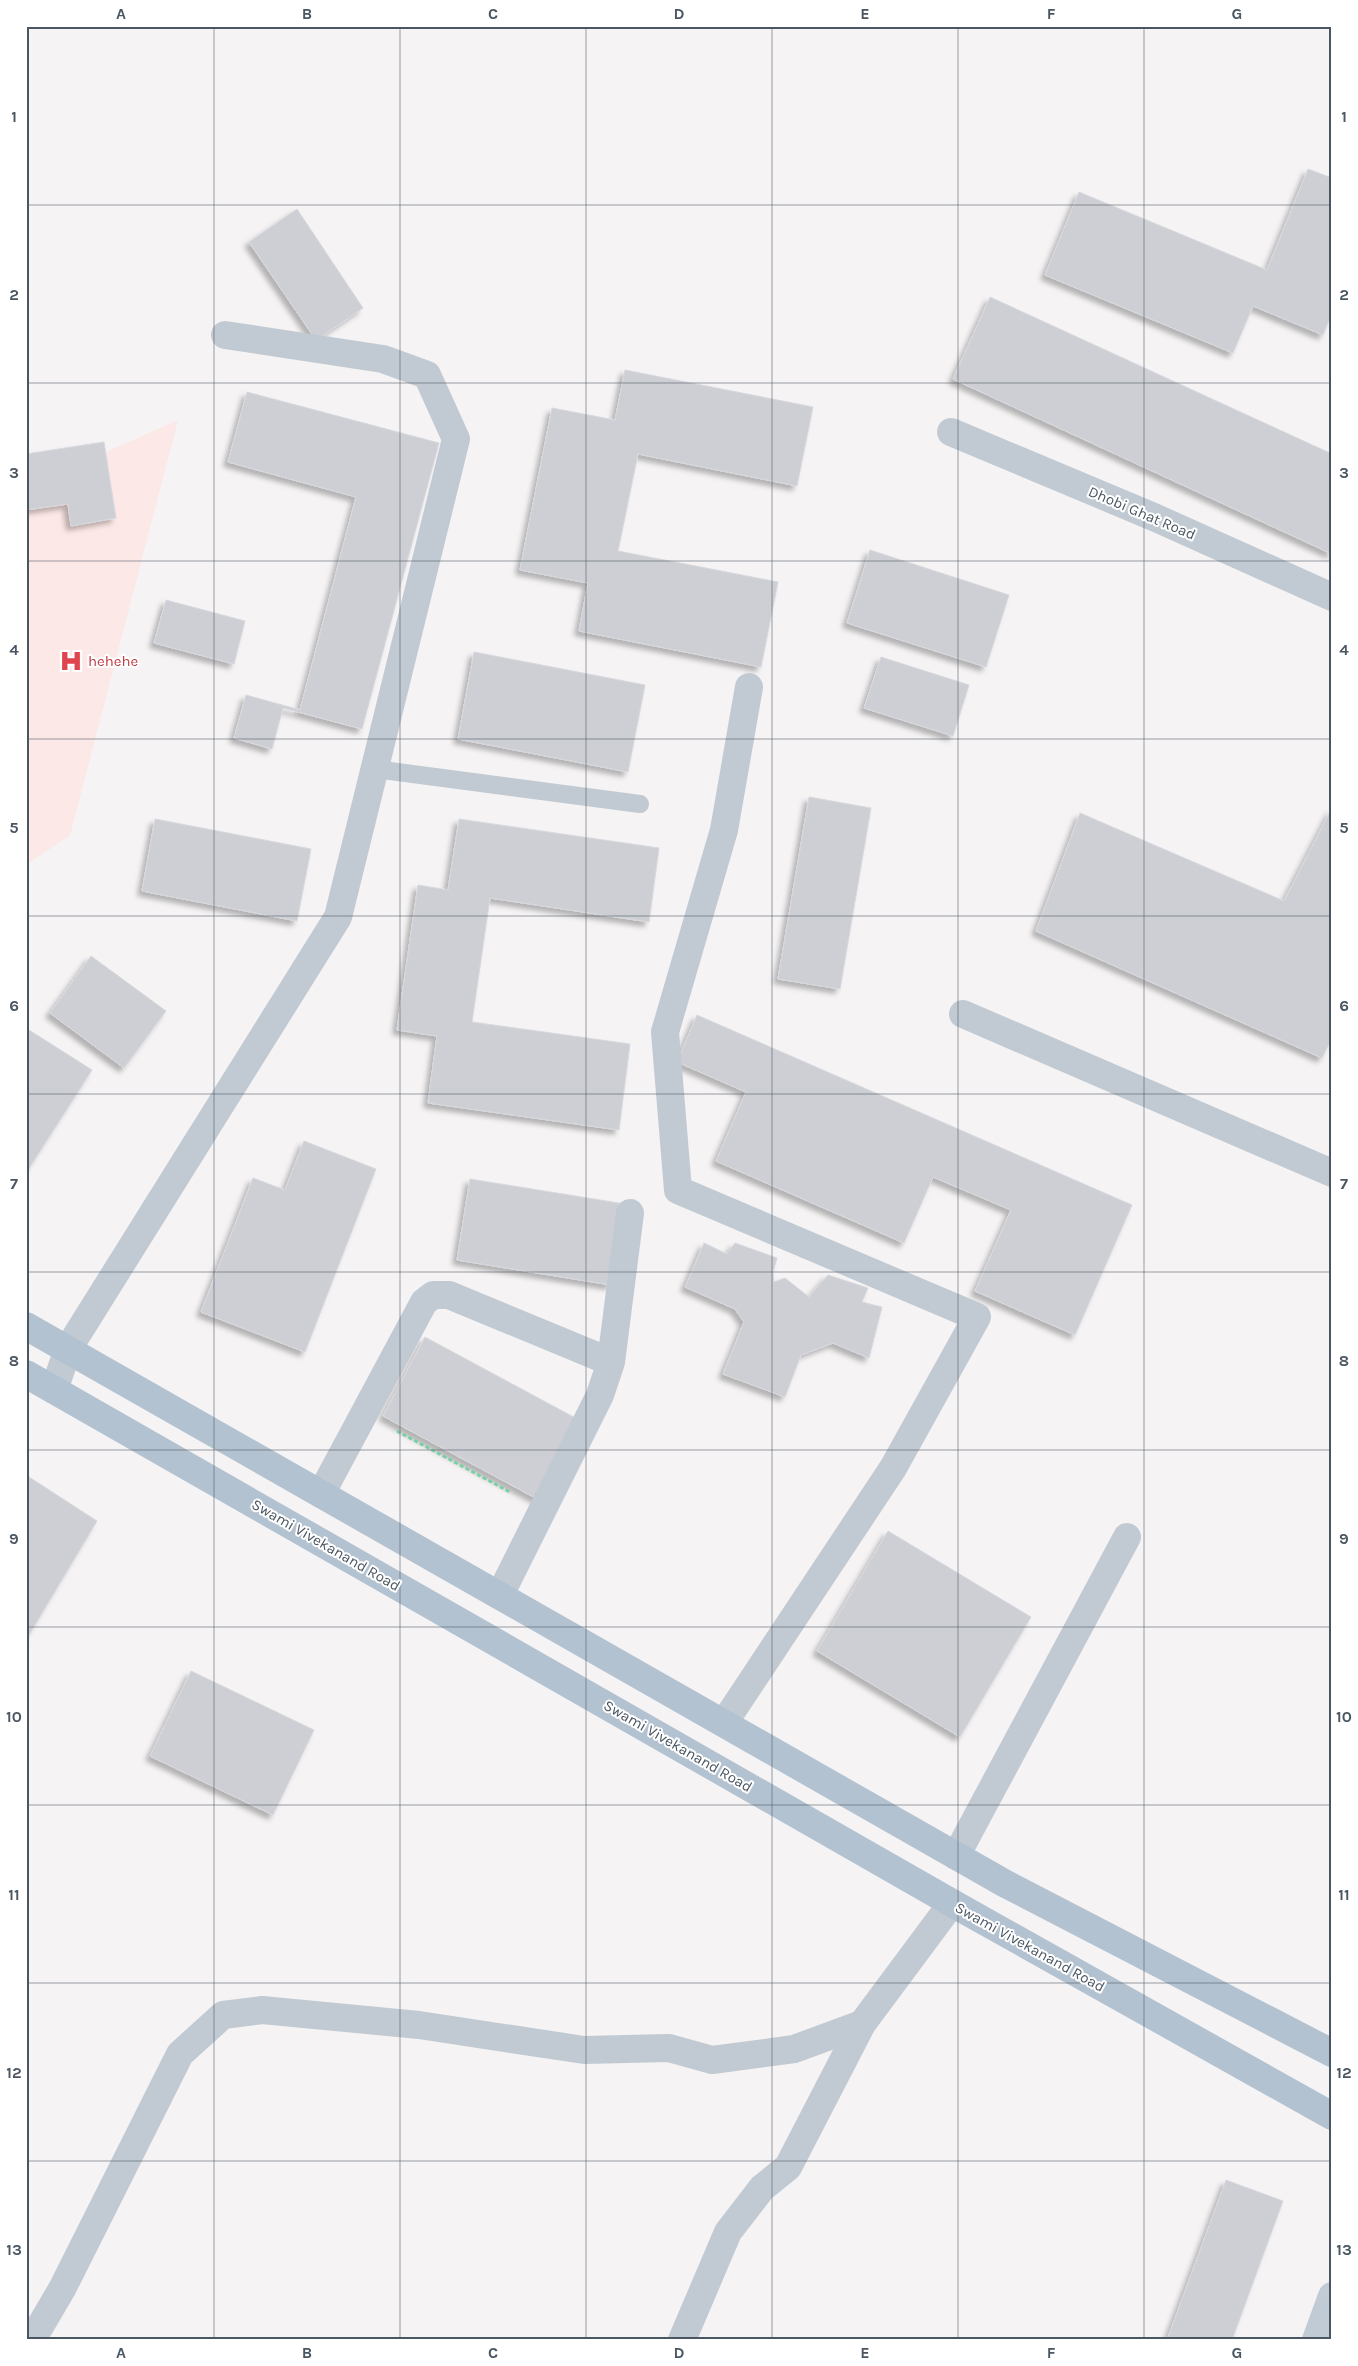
<svg xmlns="http://www.w3.org/2000/svg" width="1358" height="2366" font-family="Karla,sans-serif">
<style>
.medical{fill:#fce8e6}
.building{fill:#cdcfd5;stroke:#d7d9de;filter:url(#shadow)}
.lines{fill:none;stroke-linecap:round;stroke-linejoin:round}
.path{stroke:#7ad0a6;stroke-width:3;stroke-dasharray:4 2.5;stroke-linecap:butt}
.lane{stroke:#c1cad2;stroke-width:18}
.street{stroke:#c1cad2;stroke-width:28}
.secondary{stroke:#c1cbd6;stroke-width:28}
.primary{stroke:#b3c2d1;stroke-width:28}
.grid{fill:none;stroke:#4a5661;stroke-width:1;stroke-opacity:0.55}
.labels{text-anchor:middle;stroke-width:4;stroke-linejoin:round;paint-order:stroke}
.street-label{font-size:15px;fill:#4a5661;stroke:#fff}
.health-label{font-size:15px;fill:#be3a42;stroke:#fff;text-anchor:start}
.neatline{fill:none;stroke:#4a5661;stroke-width:2}
.grid-label{font-size:16px;text-anchor:middle;font-weight:bold;fill:#4a5661}
</style>
<defs>
<filter id="shadow"><feDropShadow dx="-4.5" dy="4.5" stdDeviation="2.5" flood-color="#0004"/></filter>
</defs>
<rect width="100%" height="100%" fill="#f5f3f3"/>
<!-- medical -->
<path class="medical" d="M178,420L70,835L26,865V488Z"/>
<!-- building -->
<path class="building" d="M1308,169L1332,178V313L1323,335L1253,306L1233,353L1045,275L1079,192L1267,270Z
M297,209L363,308L316,340L249,242Z
M990,297L1332,454V554L953,379Z
M625,370L813,407L797,486L638,454L618,551L778,582L761,667L579,631L588,583L520,570L552,408L615,420Z
M247,392L439,443L362,729L283,708L272,749L234,738L246,695L300,710L356,497L228,462Z
M104,442L116,518L71,526L68,504L26,510V454Z
M870,550L1009,595L986,667L847,623Z
M166,600L245,621L234,664L154,643Z
M474,652L645,685L628,772L458,739Z
M881,657L969,685L953,736L864,708Z
M809,797L871,808L840,989L778,979Z
M1332,808V1038L1322,1058L1036,931L1080,813L1284,901Z
M155,819L311,849L297,921L142,891Z
M459,819L659,848L649,922L490,898L472,1022L630,1044L619,1130L428,1103L437,1036L397,1030L418,885L448,890Z
M91,956L166,1011L124,1068L50,1013Z
M697,1015L1132,1205L1075,1335L975,1291L1011,1210L933,1177L904,1243L716,1161L746,1092L677,1062Z
M26,1028L92,1070L26,1173Z
M304,1141L376,1169L305,1352L201,1312L253,1178L285,1190Z
M470,1179L625,1204L611,1285L457,1260Z
M704,1243L727,1254L735,1243L777,1258L773,1272L774,1282L785,1278L809,1297L828,1275L868,1288L862,1302L882,1307L869,1358L833,1343L801,1355L785,1397L723,1374L744,1322L735,1309L685,1287Z
M425,1337L583,1422L541,1501L383,1416Z
M26,1475L97,1521L26,1640Z
M888,1531L1031,1617L960,1737L817,1651Z
M191,1671L314,1730L273,1815L150,1756Z
M1226,2180L1283,2201L1232,2340H1167Z"/>
<g class="lines">
<!-- path -->
<path class="path" d="M397,1431L510,1492"/>
<!-- lane -->
<path class="lane" d="M375,769L640,804"/>
<!-- street -->
<path class="street" d="M951,432L1156,518L1332,597
M963,1014L1332,1173
M611,1362L630,1213
M54,1390L68,1349L338,917L456,439L427,375L383,359L225,335
M321,1494L424,1302L433,1295H449L611,1362L600,1395L500,1595
M724,1723L893,1468L977,1317L678,1190L665,1032L724,830L749,687
M956,1856L1127,1537
M32,2340L62,2289L180,2054L223,2015L262,2010L419,2025L584,2050L669,2048L712,2060L794,2049L862,2024L952,1903
M682,2340L728,2232L762,2188L788,2167L862,2024"/>
<!-- secondary -->
<path class="secondary" d="M1316,2340L1332,2296"/>
<!-- primary -->
<path class="primary" d="M26,1326L1004,1883L1332,2053
M26,1374L952,1903L1332,2116"/>
</g>
<!-- grid -->
<path class="grid" d="M214,26V2340M400,26V2340M586,26V2340M772,26V2340M958,26V2340M1144,26V2340M26,205H1332M26,383H1332M26,561H1332M26,739H1332M26,916H1332M26,1094H1332M26,1272H1332M26,1450H1332M26,1627H1332M26,1805H1332M26,1983H1332M26,2161H1332"/>
<!-- icons -->
<defs>
<symbol id="hospital-bare" viewBox="-9 -9 18 18"><path d="M-5-5h3v3.5h4V-5h3V5h-3V1.5h-4V5h-3Z" fill="#e0444e" stroke="#fff" stroke-width="2.5" paint-order="stroke"/></symbol>
</defs>
<g fill-rule="evenodd">
<use href="#hospital-bare" x="55" y="645" width="32" height="32"/>
</g>
<g class="labels">
<!-- street labels -->
<g class="street-label">
<text transform="translate(1142 513) rotate(23)" y="5">Dhobi Ghat Road</text>
<text transform="translate(326 1545) rotate(30)" y="5">Swami Vivekanand Road</text>
<text transform="translate(678 1746) rotate(30)" y="5">Swami Vivekanand Road</text>
<text transform="translate(1030 1947) rotate(29)" y="5">Swami Vivekanand Road</text>
</g>
<!-- health labels -->
<g class="health-label">
<text x="88" y="666">hehehe</text>
</g>
</g>
<!-- border -->
<rect width="1358" height="2366" fill="none" stroke="#ffffff" stroke-width="55"/>
<rect x="28" y="28" width="1302" height="2310" class="neatline"/>
<g class="grid-label">
<text x="121" y="19">A</text>
<text x="307" y="19">B</text>
<text x="493" y="19">C</text>
<text x="679" y="19">D</text>
<text x="865" y="19">E</text>
<text x="1051" y="19">F</text>
<text x="1237" y="19">G</text>
<text x="14" y="122">1</text>
<text x="1344" y="122">1</text>
<text x="14" y="300">2</text>
<text x="1344" y="300">2</text>
<text x="14" y="478">3</text>
<text x="1344" y="478">3</text>
<text x="14" y="655">4</text>
<text x="1344" y="655">4</text>
<text x="14" y="833">5</text>
<text x="1344" y="833">5</text>
<text x="14" y="1011">6</text>
<text x="1344" y="1011">6</text>
<text x="14" y="1189">7</text>
<text x="1344" y="1189">7</text>
<text x="14" y="1366">8</text>
<text x="1344" y="1366">8</text>
<text x="14" y="1544">9</text>
<text x="1344" y="1544">9</text>
<text x="14" y="1722">10</text>
<text x="1344" y="1722">10</text>
<text x="14" y="1900">11</text>
<text x="1344" y="1900">11</text>
<text x="14" y="2078">12</text>
<text x="1344" y="2078">12</text>
<text x="14" y="2255">13</text>
<text x="1344" y="2255">13</text>
<text x="121" y="2358">A</text>
<text x="307" y="2358">B</text>
<text x="493" y="2358">C</text>
<text x="679" y="2358">D</text>
<text x="865" y="2358">E</text>
<text x="1051" y="2358">F</text>
<text x="1237" y="2358">G</text>
</g>
</svg>
